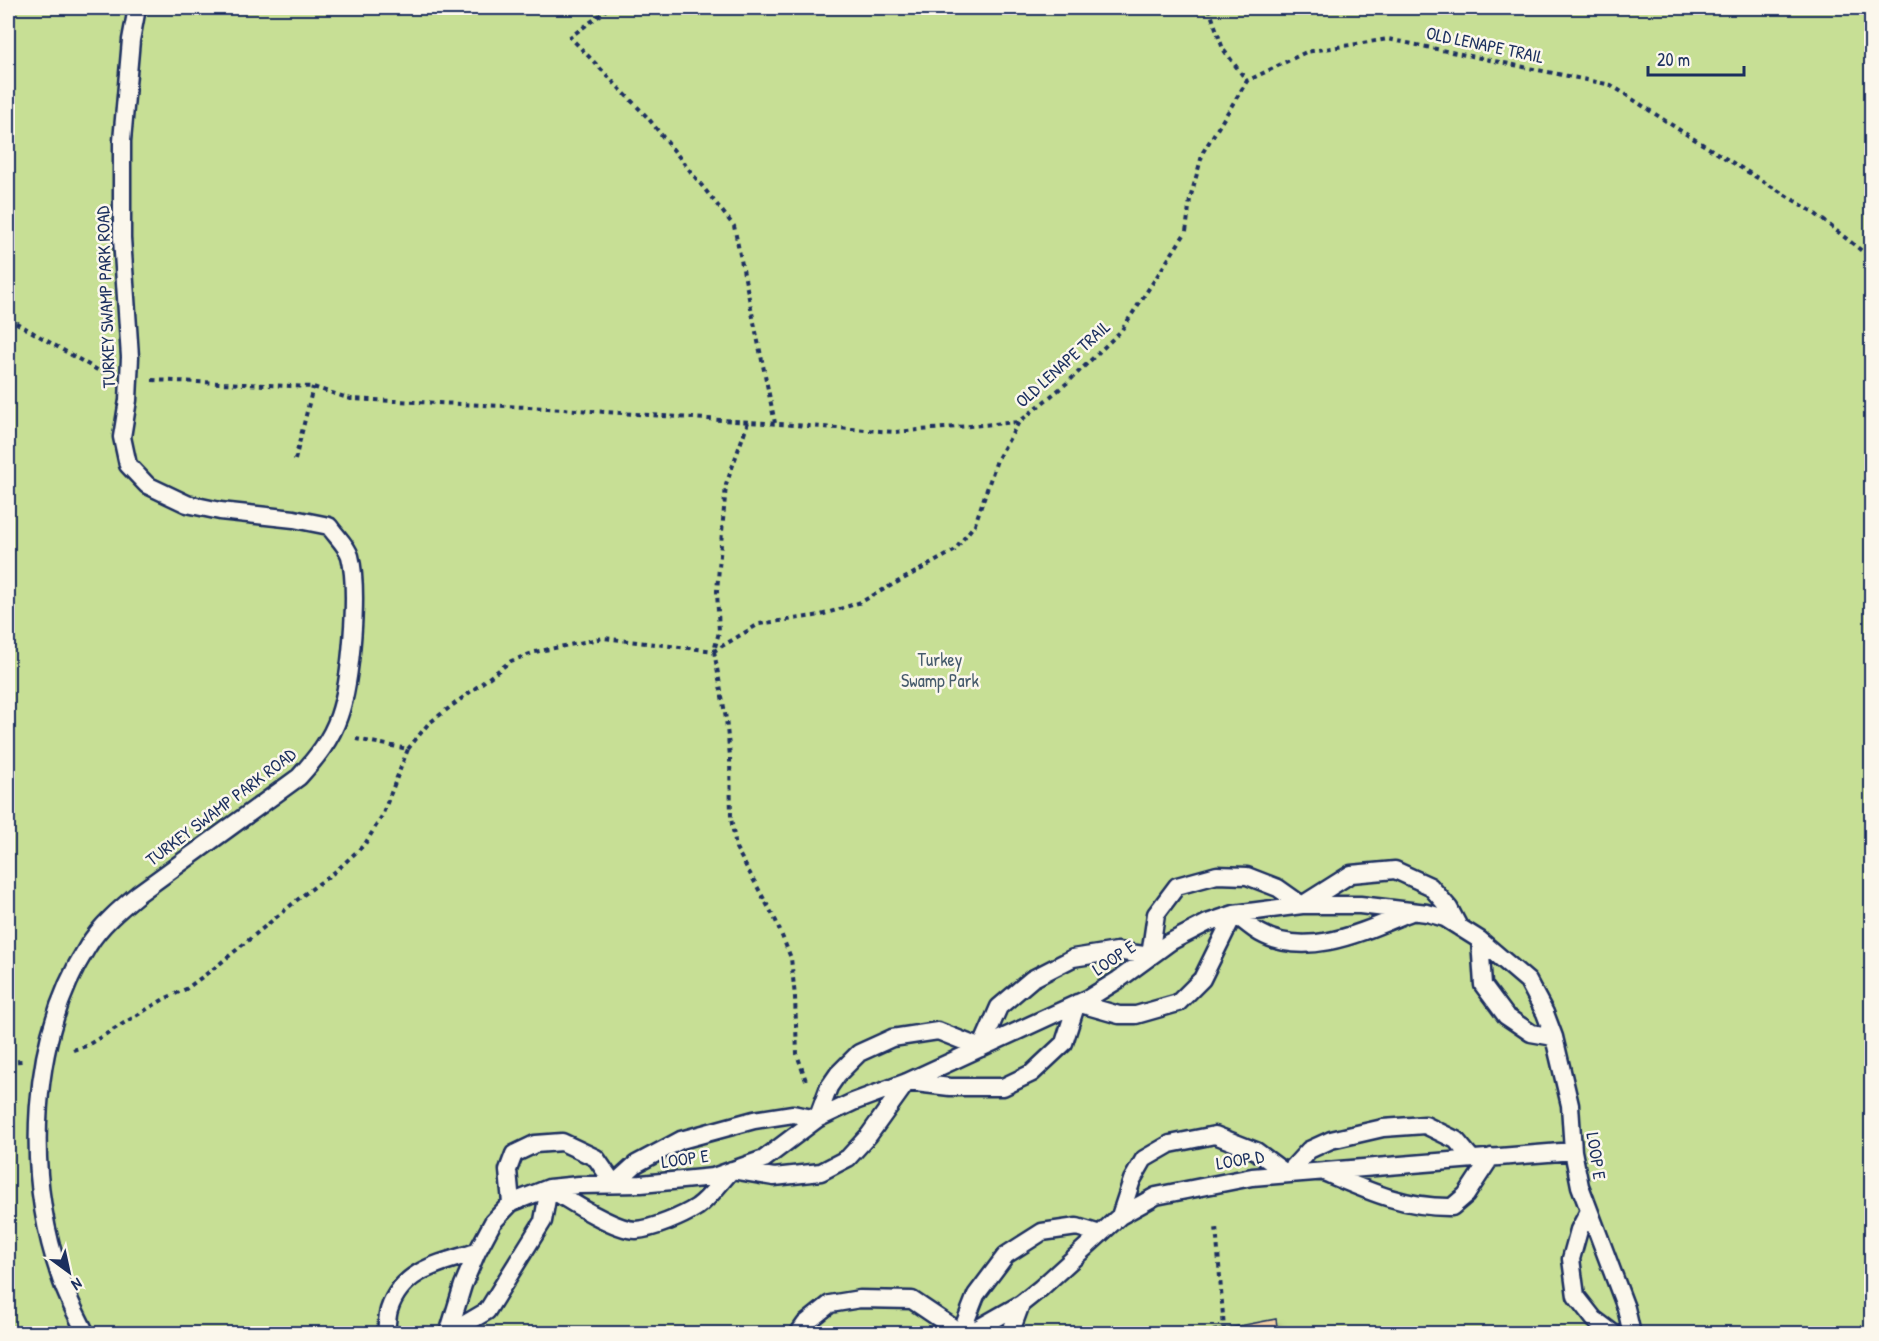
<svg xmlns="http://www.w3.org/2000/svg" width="1879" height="1341" font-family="'Patrick Hand',sans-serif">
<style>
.green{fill:#c7df95;stroke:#71877a;stroke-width:1.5}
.building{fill:#f4cfa4;stroke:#1b2f5e;stroke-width:1.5;filter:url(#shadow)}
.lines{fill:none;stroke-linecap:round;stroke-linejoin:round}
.service-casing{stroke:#1b2f5e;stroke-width:21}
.path{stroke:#1b2f5e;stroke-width:4;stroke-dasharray:4.5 4.5;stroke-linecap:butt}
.service{stroke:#fbf7ec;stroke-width:16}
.labels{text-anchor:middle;stroke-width:5;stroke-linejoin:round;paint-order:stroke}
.street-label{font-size:18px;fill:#1b2f5e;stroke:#fbf7ec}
.park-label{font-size:18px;fill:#465b6c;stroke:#fbf7ec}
</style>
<defs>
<filter id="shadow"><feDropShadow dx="3.5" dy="6" stdDeviation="3" flood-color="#0004"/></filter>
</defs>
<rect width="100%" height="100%" fill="#faefde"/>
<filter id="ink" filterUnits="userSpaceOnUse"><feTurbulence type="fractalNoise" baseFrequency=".0167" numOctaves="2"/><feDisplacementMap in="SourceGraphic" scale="12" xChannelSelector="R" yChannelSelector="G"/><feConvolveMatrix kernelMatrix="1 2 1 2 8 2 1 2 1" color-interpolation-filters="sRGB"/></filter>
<g filter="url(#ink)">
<!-- green -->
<path class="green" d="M8,8H1871V1333H8Z"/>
<!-- building -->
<path class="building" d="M1276,1319L1278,1334H1195L1224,1329Z"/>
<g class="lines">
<defs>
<path id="service" d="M1480,940L1483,985L1506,1016L1531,1033L1554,1037
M1326,1173C1368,1191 1405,1208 1452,1207L1466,1195L1491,1157
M511,1203L508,1170L514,1154L535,1144L562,1142L596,1158L614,1184L636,1164L681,1140L754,1120L793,1114L817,1119L829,1087L838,1074L859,1053L892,1038L938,1031L981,1048L999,1007L1032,979L1073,958L1117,951L1150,956L1156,914L1177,886L1217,875L1247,876L1278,888L1302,905L1351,874L1395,870L1430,886L1449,908L1459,927
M1589,1211L1579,1230L1571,1259L1576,1296L1594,1319L1614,1334
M1120,1216L1132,1180L1144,1159L1170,1144L1215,1135L1256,1151L1287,1174L1309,1150L1331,1140L1383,1128L1425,1125L1456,1140L1472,1159
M86,1334C77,1315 66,1296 60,1276C25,1174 29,1039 88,946C100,926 120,909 138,894L299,777C316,758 331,740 339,716C351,682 359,591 350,556C347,546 335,535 329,526L294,519L220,511L187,504L147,485L128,465L122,437L128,400L130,357L122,238V141L131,40L137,8
M386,1334C387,1326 387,1317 389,1310C402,1269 441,1263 477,1252
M448,1334L463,1285L477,1252L493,1222L511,1203L549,1188L579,1185L641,1184L713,1177L764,1159L817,1119L853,1102L907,1082L1089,998L1118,980L1170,942L1207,923L1234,914L1302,905H1360L1427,913L1445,918L1480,940L1528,981L1545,1013L1554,1037L1570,1105L1573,1151L1580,1186L1626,1308L1632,1334
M448,1334L487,1311L543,1221L549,1188C568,1200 614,1230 636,1230C653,1229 683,1216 697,1207C710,1198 721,1181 732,1170L774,1177L821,1172L848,1158L869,1135L907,1082L950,1087H1003L1032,1073L1064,1043L1077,1003L1119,1015H1136L1178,1003L1202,979L1234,914C1243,920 1251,928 1260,933C1308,960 1366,930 1411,912
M798,1334L805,1324L830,1304L860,1299L912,1300L961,1333L976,1295L1006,1255L1042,1232L1077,1227L1100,1234
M958,1334L977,1329L1021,1304L1041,1288L1120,1216L1156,1196L1252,1177L1573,1151
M1010,1334L1021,1304"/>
</defs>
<!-- service casing -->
<use href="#service" class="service-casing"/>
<!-- path -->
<path class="path" d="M607,8L603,13L570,37L648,118L734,226L775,423
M1209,8L1223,49L1247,81
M8,318L99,371L106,373
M152,380L313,387L351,399L548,408L895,432L1019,422
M748,422L726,485L717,591L719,632L714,651L726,719L730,756L731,818L736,848L776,921L791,958L795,997L797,1054L806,1081
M295,460L313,387
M408,749L428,724L511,661L535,652L603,638L714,651L759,624L821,615L861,602L954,551L975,524L997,460L1019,422L1067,383L1121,331L1186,232L1190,199L1203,152L1247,81L1306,52L1388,39L1611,85L1681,131L1813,212L1872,259
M73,1050L86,1046L164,999L186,989L217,966L302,896L336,871L365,844L382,816L408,749L356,739
M8,1062L22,1061
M8,1111L13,1103
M1195,1334L1224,1329L1216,1226"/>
<!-- service -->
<use href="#service" class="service"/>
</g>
</g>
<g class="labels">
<!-- street labels -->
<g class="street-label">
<text transform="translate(1485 45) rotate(12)" y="6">OLD LENAPE TRAIL</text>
<text transform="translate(106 297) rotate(-92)" y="6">TURKEY SWAMP PARK ROAD</text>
<text transform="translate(1063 364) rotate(-42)" y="6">OLD LENAPE TRAIL</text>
<text transform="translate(221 807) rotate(-37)" y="6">TURKEY SWAMP PARK ROAD</text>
<text transform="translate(1114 958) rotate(-34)" y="6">LOOP E</text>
<text transform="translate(1596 1156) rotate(81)" y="6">LOOP E</text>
<text transform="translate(685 1159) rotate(-8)" y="6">LOOP E</text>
<text transform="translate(1240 1160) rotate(-9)" y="6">LOOP D</text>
</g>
<!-- park labels -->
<g class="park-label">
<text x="940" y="666">Turkey<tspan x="940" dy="21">Swamp Park</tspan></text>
</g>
</g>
<!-- margin -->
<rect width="1879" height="1341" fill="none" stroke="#fbf7ec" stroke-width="30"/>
<rect x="15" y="15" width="1849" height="1311" fill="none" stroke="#1b2f5e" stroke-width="2" filter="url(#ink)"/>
<!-- north arrow -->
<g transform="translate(69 1272) rotate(147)" stroke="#fbf7ec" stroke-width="4.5" paint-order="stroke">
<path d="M0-4.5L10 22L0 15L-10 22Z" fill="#1b2f5e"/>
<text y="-9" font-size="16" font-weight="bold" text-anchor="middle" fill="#1b2f5e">N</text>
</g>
<!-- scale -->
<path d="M1648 66v9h96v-9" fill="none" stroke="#1b2f5e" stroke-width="3"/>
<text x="1657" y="66" font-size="18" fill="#1b2f5e" stroke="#fbf7ec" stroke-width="4.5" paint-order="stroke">20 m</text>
</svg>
